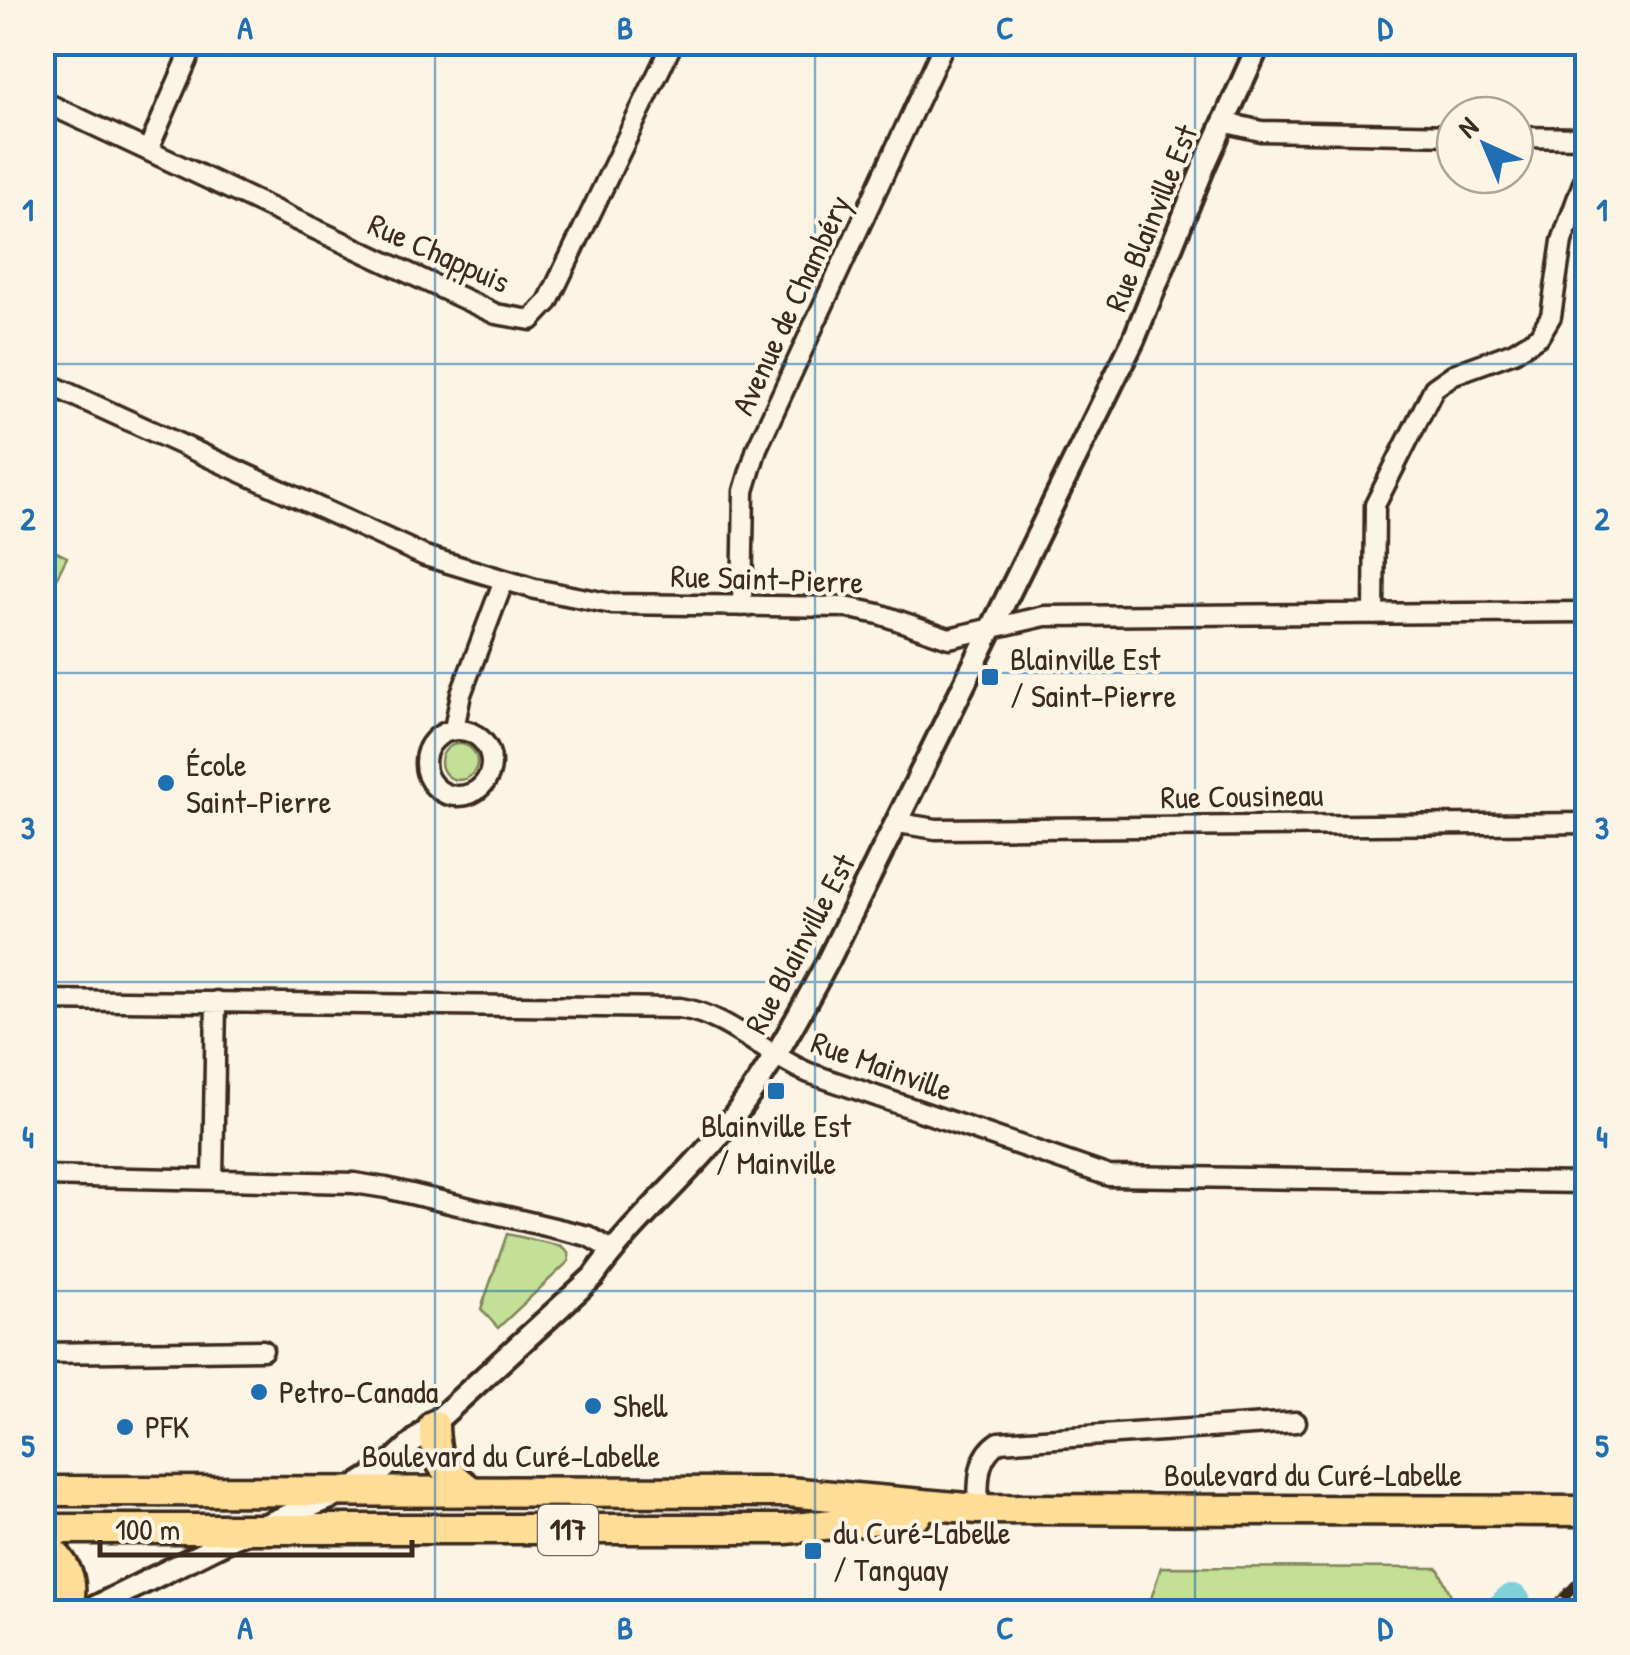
<svg xmlns="http://www.w3.org/2000/svg" width="1630" height="1655" font-family="'Patrick Hand',sans-serif">
<style>
.green{fill:#c4df96;stroke:#80845a;stroke-width:2.5}
.lines{fill:none;stroke-linecap:round;stroke-linejoin:round}
.river{stroke:#80d0db;stroke-width:38}
.minor-casing{stroke:#3b2a1e;stroke-width:25}
.tertiary-casing{stroke:#3b2a1e;stroke-width:28}
.primary-casing{stroke:#3b2a1e;stroke-width:35}
.minor{stroke:#fcf5e5;stroke-width:18}
.tertiary{stroke:#fcf5e5;stroke-width:20}
.primary{stroke:#fedd96;stroke-width:28}
.rail-casing{stroke:#3b2a1e;stroke-width:10}
.rail{stroke:#fcf5e5;stroke-width:6;stroke-dasharray:19;stroke-linecap:butt}
.grid{fill:none;stroke:#1f6fb2;stroke-width:2.5;stroke-opacity:0.55}
.poi-dot{fill:#1f6fb2;stroke:#fcf5e5;stroke-width:4}
.labels{text-anchor:middle;stroke-width:8;stroke-linejoin:round;paint-order:stroke}
.shield{fill:#fcf5e5;stroke:#75675a;stroke-width:2.5}
.shield-label{font-size:30px;font-weight:bold;fill:#3b2a1e}
.street-label{font-size:32px;fill:#3b2a1e;stroke:#fcf5e5}
.poi-label{font-size:32px;fill:#3b2a1e;stroke:#fcf5e5;text-anchor:start}
.neatline{fill:none;stroke:#1f6fb2;stroke-width:4}
.grid-label{font-size:32px;text-anchor:middle;font-weight:bold;fill:#1f6fb2}
</style>
<rect width="100%" height="100%" fill="#fcf5e5"/>
<filter id="ink" filterUnits="userSpaceOnUse"><feTurbulence type="fractalNoise" baseFrequency=".01" numOctaves="2"/><feDisplacementMap in="SourceGraphic" scale="20" xChannelSelector="R" yChannelSelector="G"/><feConvolveMatrix kernelMatrix="1 2 1 2 8 2 1 2 1" color-interpolation-filters="sRGB"/></filter>
<g filter="url(#ink)">
<!-- green -->
<path class="green" d="M43,545L67,557L53,585L43,579Z
M441 762a18 18 0 1 1 36 0a18 18 0 1 1-36 0Z
M507,1234L561,1246L568,1252L569,1261L498,1328L481,1309Z
M1161,1567L1438,1568L1459,1612H1147Z"/>
<g class="lines">
<!-- river -->
<path class="river" d="M1503,1612L1512,1603"/>
<defs>
<path id="minor" d="M42,101L496,314L531,320L548,302L673,42
M1223,122L1261,131L1455,135
M1515,137L1588,138
M148,150L195,42
M42,381L425,556L535,589L612,604L845,607L879,614L949,638L1045,616L1588,612
M742,606L744,491L757,448L945,42
M1374,614L1375,505L1434,388L1454,374L1514,352L1539,336L1551,316L1562,241L1588,169
M454,729L461,694L504,580
M425 763a33 33 0 1 1 66 0a33 33 0 1 1-66 0Z
M898,823L936,829L1588,823
M42,1000L680,1008C728,1015 765,1055 809,1073L1109,1176L1588,1183
M42,1176L354,1183L386,1188L588,1236L612,1250
M213,1179L216,1001
M42,1353L263,1350
M978,1509C979,1484 975,1458 999,1442L1296,1422"/>
<path id="tertiary" d="M85,1612L233,1538L350,1490L384,1469L593,1277C629,1226 677,1186 717,1138C762,1084 795,1023 828,961L1134,339L1205,164L1260,42"/>
<path id="primary" d="M434,1425C435,1463 442,1469 471,1491
M42,1491L788,1492L978,1509L1588,1511
M42,1529H786L917,1515
M42,1543C67,1563 76,1581 67,1612"/>
</defs>
<!-- minor casing -->
<use href="#minor" class="minor-casing"/>
<!-- tertiary casing -->
<use href="#tertiary" class="tertiary-casing"/>
<!-- primary casing -->
<use href="#primary" class="primary-casing"/>
<!-- minor -->
<use href="#minor" class="minor"/>
<!-- tertiary -->
<use href="#tertiary" class="tertiary"/>
<!-- primary -->
<use href="#primary" class="primary"/>
<defs>
<path id="rail" d="M1550,1612L1588,1572"/>
</defs>
<!-- rail casing -->
<use href="#rail" class="rail-casing"/>
<!-- rail -->
<use href="#rail" class="rail"/>
</g>
</g>
<!-- grid -->
<path class="grid" d="M435,42V1612M815,42V1612M1195,42V1612M42,364H1588M42,673H1588M42,982H1588M42,1291H1588"/>
<!-- markers -->
<g class="poi-dot">
<rect x="980" y="667" width="20" height="20" rx="5"/>
<circle cx="166" cy="783" r="10"/>
<rect x="766" y="1081" width="20" height="20" rx="5"/>
<circle cx="259" cy="1392" r="10"/>
<circle cx="593" cy="1406" r="10"/>
<circle cx="125" cy="1427" r="10"/>
<rect x="803" y="1541" width="20" height="20" rx="5"/>
</g>
<g class="labels">
<!-- shield labels -->
<rect class="shield" x="538" y="1505" width="60" height="50" rx="8"/>
<g class="shield-label">
<text x="568" y="1540">117</text>
</g>
<!-- street labels -->
<g class="street-label">
<text transform="translate(1151 218) rotate(-68)" y="11">Rue Blainville Est</text>
<text transform="translate(439 253) rotate(24)" y="11">Rue Chappuis</text>
<text transform="translate(791 305) rotate(-65)" y="11">Avenue de Chambéry</text>
<text transform="translate(767 579) rotate(2)" y="11">Rue Saint-Pierre</text>
<text transform="translate(1242 796) rotate(-1)" y="11">Rue Cousineau</text>
<text transform="translate(800 944) rotate(-62)" y="11">Rue Blainville Est</text>
<text transform="translate(882 1066) rotate(20)" y="11">Rue Mainville</text>
<text x="511" y="1467">Boulevard du Curé-Labelle</text>
<text x="1313" y="1486">Boulevard du Curé-Labelle</text>
</g>
<!-- poi labels -->
<g class="poi-label">
<text x="1010" y="670">Blainville Est<tspan x="1010" dy="37">/ Saint-Pierre</tspan></text>
<text x="186" y="776">École<tspan x="186" dy="37">Saint-Pierre</tspan></text>
<text x="776" y="1137" text-anchor="middle">Blainville Est<tspan x="776" dy="37">/ Mainville</tspan></text>
<text x="279" y="1403">Petro-Canada</text>
<text x="613" y="1417">Shell</text>
<text x="145" y="1438">PFK</text>
<text x="833" y="1544">du Curé-Labelle<tspan x="833" dy="37">/ Tanguay</tspan></text>
</g>
</g>
<!-- margin -->
<rect width="1630" height="1655" fill="none" stroke="#fcf5e5" stroke-width="110"/>
<!-- north arrow -->
<g transform="translate(1485 145) rotate(316)"><circle r="48" fill="#fcf5e5" stroke="#afa495" stroke-width="2.5"/>
<path d="M0-8L18 38L0 25L-18 38Z" fill="#1f6fb2"/>
<text y="-15" font-size="28" font-weight="bold" text-anchor="middle" fill="#3b2a1e">N</text>
</g>
<!-- scale -->
<path d="M100 1540v15h312v-15" fill="none" stroke="#3b2a1e" stroke-width="5"/>
<text x="115" y="1540" font-size="30" fill="#3b2a1e" stroke="#fcf5e5" stroke-width="8" paint-order="stroke">100 m</text>
<rect x="55" y="55" width="1520" height="1545" class="neatline"/>
<g class="grid-label">
<text x="245" y="39">A</text>
<text x="625" y="39">B</text>
<text x="1005" y="39">C</text>
<text x="1385" y="39">D</text>
<text x="28" y="221">1</text>
<text x="1602" y="221">1</text>
<text x="28" y="530">2</text>
<text x="1602" y="530">2</text>
<text x="28" y="839">3</text>
<text x="1602" y="839">3</text>
<text x="28" y="1148">4</text>
<text x="1602" y="1148">4</text>
<text x="28" y="1457">5</text>
<text x="1602" y="1457">5</text>
<text x="245" y="1639">A</text>
<text x="625" y="1639">B</text>
<text x="1005" y="1639">C</text>
<text x="1385" y="1639">D</text>
</g>
</svg>
